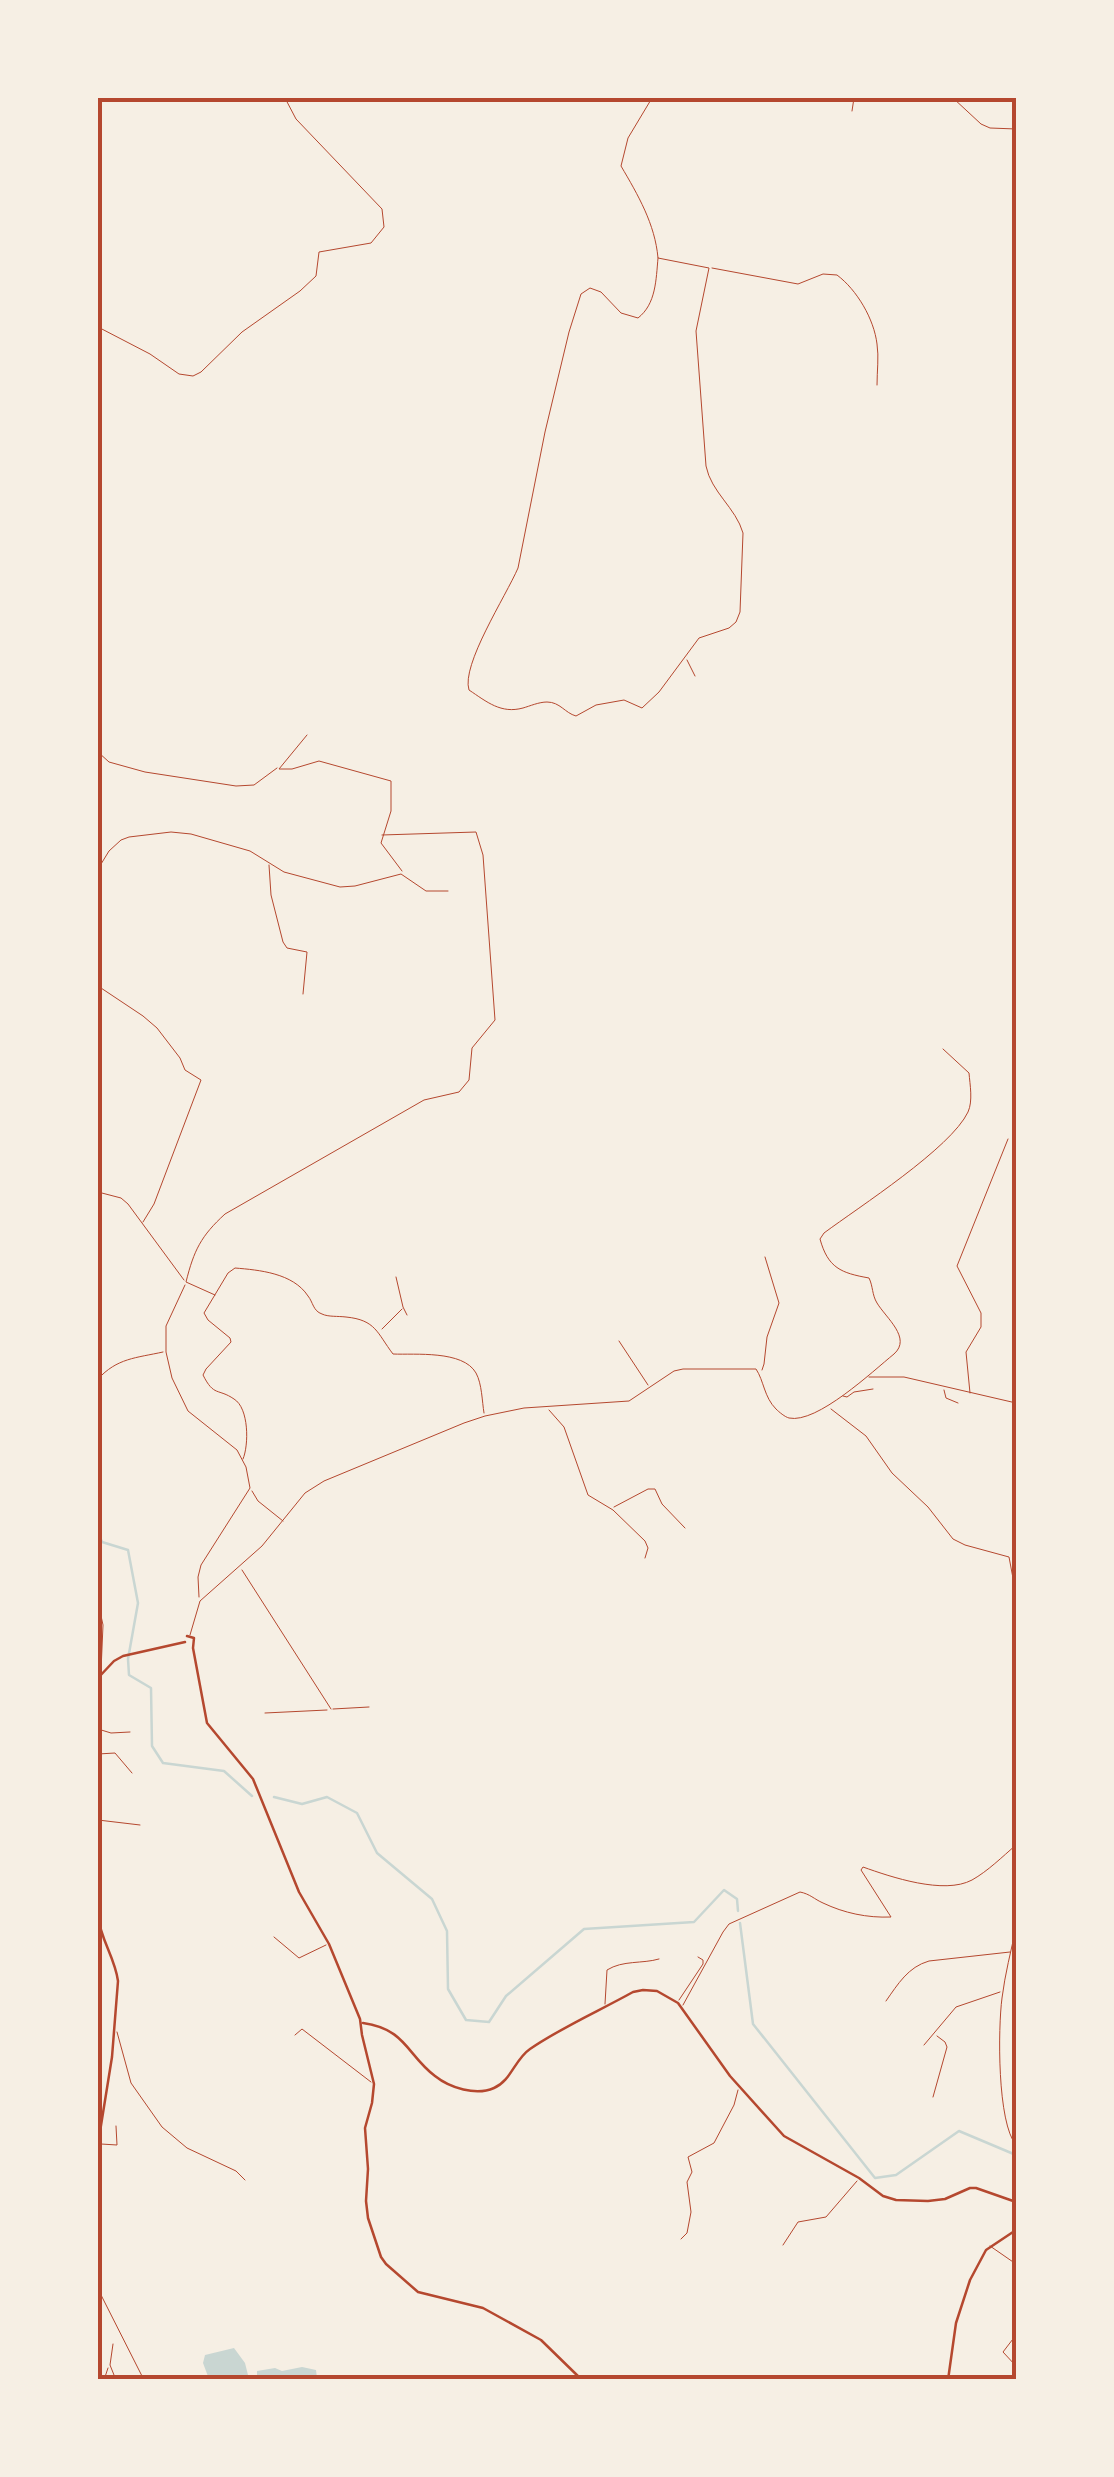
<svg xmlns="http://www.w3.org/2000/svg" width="1114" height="2477" font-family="Manrope,sans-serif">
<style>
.water{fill:#c9d6d2}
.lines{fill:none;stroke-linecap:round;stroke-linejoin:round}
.stream{stroke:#c9d6d2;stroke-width:2.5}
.minor{stroke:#b5482f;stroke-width:1}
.tertiary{stroke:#b5482f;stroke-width:2.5}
.neatline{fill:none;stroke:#b5482f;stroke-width:4}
</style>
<rect width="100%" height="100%" fill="#f6efe4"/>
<!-- water -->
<path class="water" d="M234,2348L245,2363L249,2379H209L203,2363L205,2355Z
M302,2367L316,2370L317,2378L257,2379V2371L275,2368L282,2371Z"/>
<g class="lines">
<!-- stream -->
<path class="stream" d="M98,1533L102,1542L128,1550L138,1603L128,1659L129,1675L151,1688L152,1746L163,1763L224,1771L252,1796
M274,1797L302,1804L327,1797L357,1813L377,1853L432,1899L447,1931L448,1989L466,2020L489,2022L506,1996L584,1929L694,1922L724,1890L737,1899L738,1911
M740,1923L753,2024L875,2178L896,2175L959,2131L1016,2155"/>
<!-- minor -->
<path class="minor" d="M652,98L628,138L621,166C638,195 655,224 658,258L709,268L696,331L706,466C711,492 736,508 743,533L740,612L736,622L729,628L699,638L659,692L642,708L624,700L596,705L576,716C565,713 560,702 547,702C539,702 530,706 523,708C501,714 487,702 469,690C461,665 506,596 518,568L545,432L569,332L581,294L590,288L601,292L621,313L638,318C656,304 656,280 658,258
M953,98L981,124L990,128L1016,129
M852,111L854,98
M712,268L798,284L823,274L837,275C857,290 874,319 877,344C879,357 877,371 877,385
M98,327L150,354L179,374L193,376L201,372L242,332L300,291L316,276L319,252L371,243L384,227L382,209L296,119L285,98
M687,660L695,676
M307,735L279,769H292L319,761L391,781V811L381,843L402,871
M98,752L109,762L145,772L236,786L254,785L277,768
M269,865L271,895L283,942L287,948L307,952L303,994
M98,869L109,851L121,840L129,837L171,832L191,834L250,851L284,872L340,887L355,886L401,874L426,891H448
M98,986L143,1016L157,1028L180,1058L185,1070L201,1080L154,1204L143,1222
M98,1192L121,1198L128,1204L184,1280
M396,1277L403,1307L407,1315
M185,1285L166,1326V1352L172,1378L188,1411L237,1450L246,1467L250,1488L201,1565L198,1577L199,1597
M215,1295L186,1282C194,1250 201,1236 225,1214L424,1100L459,1092L469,1080L472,1048L495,1020L483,855L476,832L382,835
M382,1329L402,1309
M619,1341L648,1385
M762,1370L764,1364L767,1337L779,1303L765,1257
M869,1377H904L1016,1403
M98,1379C117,1358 136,1358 163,1352
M944,1390L946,1398L958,1403
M970,1393L966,1352L981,1327V1313L957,1266L1008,1139
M843,1396L847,1397L854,1392L873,1389
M831,1409L866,1436L892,1473L928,1507L953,1539L965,1545L1009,1557L1016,1594
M549,1410L564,1427L588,1495L613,1510L645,1541L648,1548L645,1558
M243,1459C249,1445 249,1408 234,1399C218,1388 214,1397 203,1375L206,1369L231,1342L230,1338L208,1320L204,1313L228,1273L235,1268C259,1270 293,1273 308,1296C313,1302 313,1311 322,1314C328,1317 338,1316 346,1317C376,1320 377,1333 393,1354C415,1355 463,1350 476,1373C482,1384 482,1401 484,1413
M252,1491L258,1501L283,1521
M614,1507L648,1489H655L662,1504L685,1528
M242,1570L331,1709
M98,1602L103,1625L101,1671
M190,1635L200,1601L262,1546L305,1493L324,1481L464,1423L485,1416L524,1408L629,1401L674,1371L683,1369H756C764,1381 764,1397 776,1409C779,1412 785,1417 789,1418C817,1424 873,1371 894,1354C912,1338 886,1318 877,1303C872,1295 873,1286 869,1278C841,1273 828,1268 820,1239L824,1233C859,1207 951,1148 968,1112C973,1101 970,1085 969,1073L943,1049
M333,1709L369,1707
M265,1713L327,1710
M98,1729L111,1733L130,1732
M98,1754L115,1753L132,1773
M98,1782H101
M98,1820L140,1825
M1016,1928C1011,1951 1005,1974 1002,1998C998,2028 997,2123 1016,2145
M274,1937L299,1958L326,1945
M679,2000L703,1964V1960L698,1957
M886,2001C898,1984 908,1967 929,1961L1010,1952
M605,2004L607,1970C623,1960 642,1964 659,1959
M683,2005L723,1932L729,1924L800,1892C810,1894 814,1899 823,1903C844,1913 867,1918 891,1917L861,1870L863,1867C891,1877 944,1895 972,1880C988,1871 1002,1857 1016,1845
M117,2032L131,2083L162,2127L187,2148L236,2171L245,2180
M295,2035L302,2029L371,2082
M924,2045L956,2007L1000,1992
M933,2097L947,2047L945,2042L937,2036
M101,2144L117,2145L116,2126
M681,2239L687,2233L691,2212L687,2182L692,2172L688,2157L714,2143L734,2105L738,2090
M783,2245L798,2222L826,2217L857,2181
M990,2246L1016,2264
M98,2289L144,2380
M1016,2335L1003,2352L1016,2366
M113,2344L110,2365L116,2380
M104,2380L108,2368"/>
<!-- tertiary -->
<path class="tertiary" d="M187,1636L194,1638L193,1648L207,1723L253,1779L299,1892L329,1944L360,2019L362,2035L374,2084L372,2103L365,2128L368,2169L366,2201L368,2218L381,2257L386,2264L418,2292L483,2308L541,2340L582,2380
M98,1678L114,1661L123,1656L185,1642
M98,1917C101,1940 115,1958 118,1981L112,2057L98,2144
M363,2023C406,2029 407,2055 435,2076C450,2088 476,2096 494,2088C511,2081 515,2059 530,2049C562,2027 599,2011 633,1992L643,1990L657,1991L678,2003L730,2076L784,2136L859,2178L883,2196L896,2200L928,2201L945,2199L970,2188H976L1016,2202
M948,2380L956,2323L970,2280L986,2250L1016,2230"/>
</g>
<!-- border -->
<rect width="1114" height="2477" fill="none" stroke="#f6efe4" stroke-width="200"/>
<rect x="100" y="100" width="914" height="2277" class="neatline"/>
</svg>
